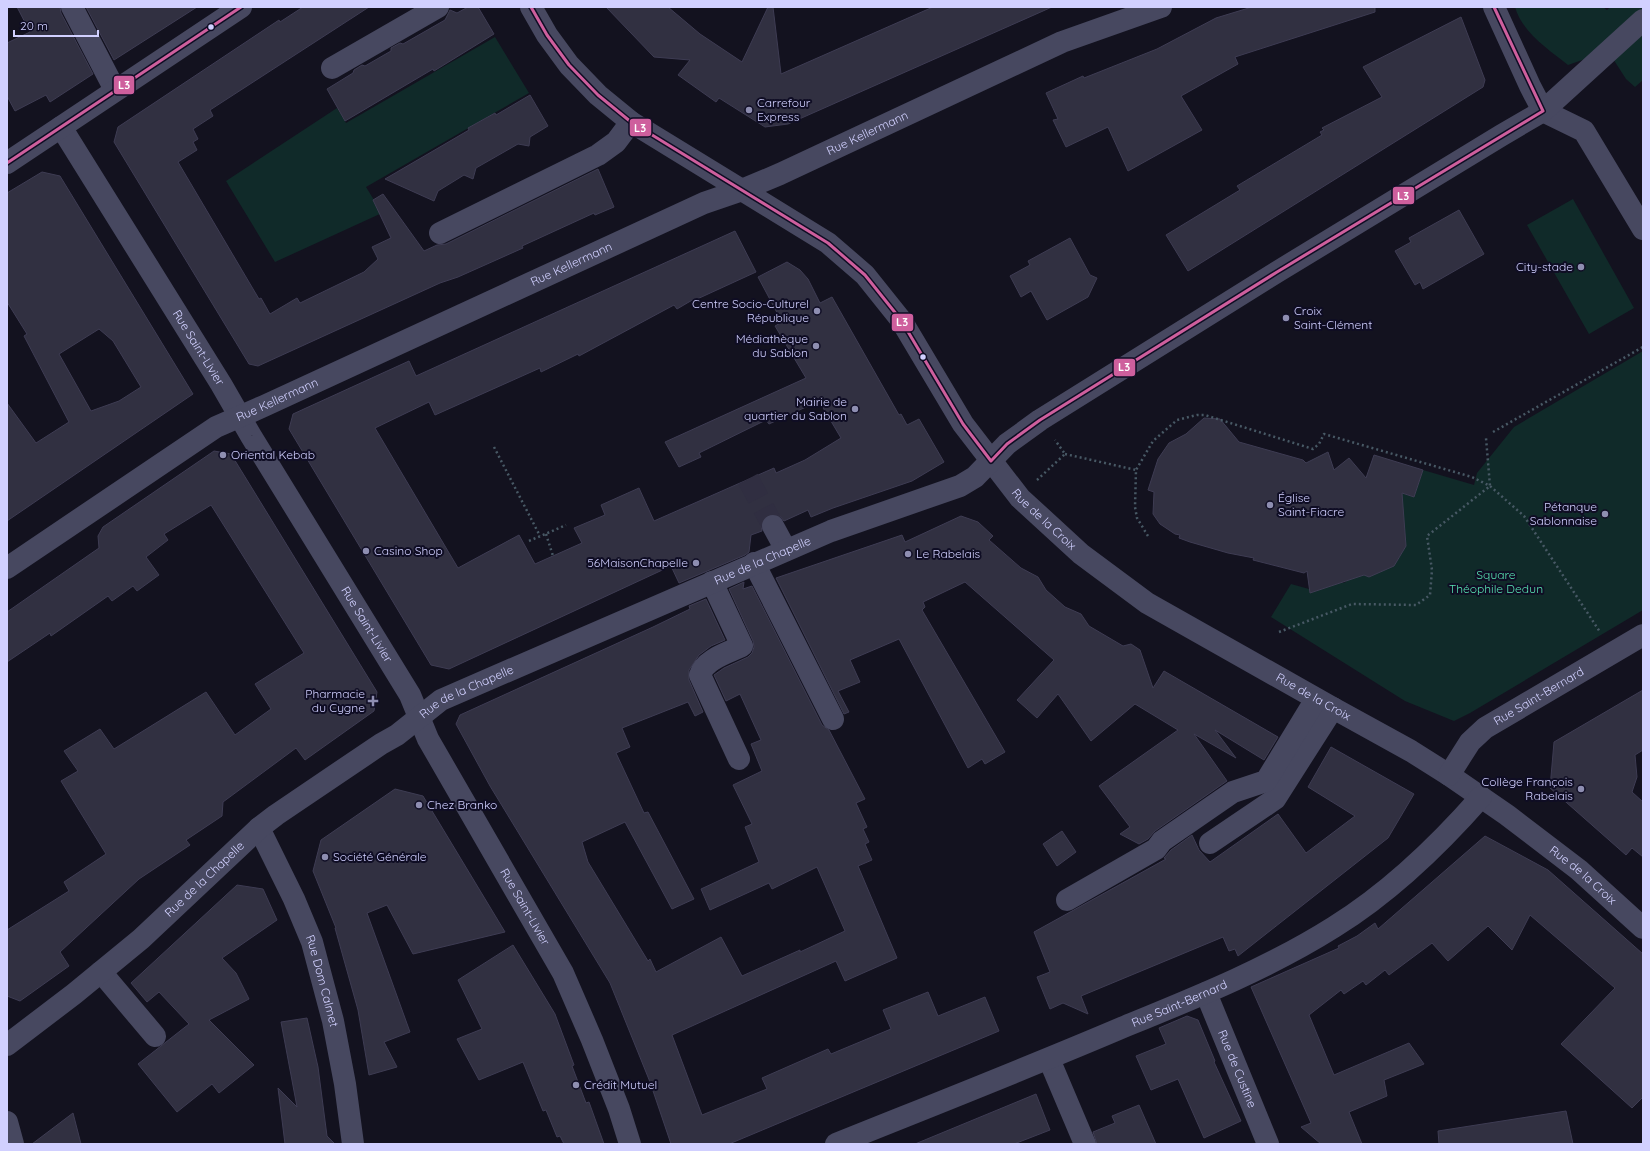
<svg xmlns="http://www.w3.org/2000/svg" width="1650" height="1151" font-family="Quicksand,sans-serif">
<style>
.green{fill:#102a29}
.building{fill:#313041;stroke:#3e3c53;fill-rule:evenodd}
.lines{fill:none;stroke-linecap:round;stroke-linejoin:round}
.minor-tunnel{stroke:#302e41;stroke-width:22;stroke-dasharray:22 11;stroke-linecap:butt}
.path{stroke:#485965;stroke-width:2.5;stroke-dasharray:2 3;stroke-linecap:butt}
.minor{stroke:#474860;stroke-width:22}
.bus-1-casing{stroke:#0f0d24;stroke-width:6}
.bus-1{stroke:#ce5f9d;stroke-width:3}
.bus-dot{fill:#d1d0ff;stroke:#0f0d24;stroke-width:1.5}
.poi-dot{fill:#8e8eb1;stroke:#0f0d24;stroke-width:1.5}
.labels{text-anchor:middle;stroke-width:4;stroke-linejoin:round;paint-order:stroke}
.poi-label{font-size:12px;fill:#d1d0ff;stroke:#0f0d24;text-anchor:start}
.street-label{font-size:12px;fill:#d1d0ff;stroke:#0f0d24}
.park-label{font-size:12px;fill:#58e3b1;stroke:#0f0d24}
.line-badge{stroke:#0f0d24;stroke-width:1.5}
.badge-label{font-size:11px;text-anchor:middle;font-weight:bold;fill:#fff}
</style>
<rect width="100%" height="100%" fill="#13121f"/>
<!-- green -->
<path class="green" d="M1515,7H1603L1607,10L1610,7L1625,8L1626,7H1643V80L1635,87L1626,79L1608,51L1568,65C1548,49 1522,32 1515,7Z
M495,37L529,93L366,187L382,213L275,262L226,181L337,108L346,123Z
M1573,199L1634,308L1589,334L1527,225Z
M1643,351V610L1470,713L1454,721L1405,701L1271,617L1291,584L1309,589L1341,580L1343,583L1346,582L1345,578L1377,569L1379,573L1382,571L1380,566L1398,559L1400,556L1391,490L1414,497L1423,470L1474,485L1477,473L1514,427Z"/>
<!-- building -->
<path class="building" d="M17,7H60L61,13L93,74L50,102L46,95L15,111L7,96V43L30,32Z
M86,7H197L114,60Z
M303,7H369L210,110L213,116L193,129L198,139L193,142L197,150L178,162L259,299L261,298L270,314L297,298L300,303L364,272L378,259L372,247L391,238L373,200L383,194L424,251L437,245L446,244L598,169L614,207L595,215L594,213L522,246L523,248L458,277L440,283L258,366L249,364L114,142L118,127L279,20L280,22Z
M468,7H478L494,34L434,71L433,69L345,121L327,89L353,73L354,70L362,65L365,66L391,51V48L400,43L403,44L445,20L450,10L457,13Z
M606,7H668L700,34L742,62L768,7H773L781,74L933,7H1052L788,124L765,127L719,98L716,102L678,75L690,60L654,57Z
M1252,7H1375V12L1235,57L1238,64L1181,96L1202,130L1128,171L1108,127L1066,147L1053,120L1058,119L1046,93L1083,76L1084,78L1157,49L1216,18Z
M1461,17L1485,80L1483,87L1188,271L1166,235L1240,190L1237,186L1322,135L1320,132L1324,130L1322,128L1382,97L1363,67Z
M530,95L548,126L530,137L529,146L518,144L476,168L473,179L464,175L438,191L434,201L385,179L469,130L468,128L495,113L496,115Z
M42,172L60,176L193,394L7,521V403L36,443L69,422L24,336L27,334L7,302V193ZM99,329L113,341L141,387L119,401L91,411L59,354Z
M1459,210L1484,254L1423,289L1420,282L1415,285L1395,251L1411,242L1409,238Z
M735,231L756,272L695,300L694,299L677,309L674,305L579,356L578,354L541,372L540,368L435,415L429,402L375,428L458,568L519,535L535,564L582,543L574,528L605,515L601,505L639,488L654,521L774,468L776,473L805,460L841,438L819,401L769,424L766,420L699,453L701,457L679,467L665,442L806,378L775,326L782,322L758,277L787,262L800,270L808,279L820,303L832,297L899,415L901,414L907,425L919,419L944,462L912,481L833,508L811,517L808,510L784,521L779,515L774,514L767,515L762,520L761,525L762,531L751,535L749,552L745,555L679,583L671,566L449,669L431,665L289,429L293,414L409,361L416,376Z
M1070,238L1090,275L1097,278L1088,297L1047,320L1031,291L1021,297L1010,276L1030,265L1028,261Z
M1204,418L1220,419L1239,442L1303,460L1306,463L1328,452L1334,470L1349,458L1366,478L1374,455L1423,470L1414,497L1402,493L1406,546L1394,566L1369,577L1364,575L1310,593L1307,571L1304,573L1253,560L1254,558L1228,553L1190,542L1179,538L1180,535L1175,534L1160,524L1153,514L1154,492L1148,490L1158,459L1169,443L1186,434Z
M214,451L231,454L377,692L374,711L305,760L296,748L223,802L222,816L186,840L190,845L139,879L60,952L69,966L20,1001L7,996V930L69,891L64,882L106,854L61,781L78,771L64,751L100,729L114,749L206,692L235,735L271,709L255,684L304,653L211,505L164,534L168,540L146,557L159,575L137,591L133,586L112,601L108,596L51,636L50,633L7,662V612L99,548L98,536L103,527Z
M961,516L978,522L993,536L989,540L1021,568L1038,577L1046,590L1065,607L1081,614L1089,626L1123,646L1131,644L1140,650L1153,688L1164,671L1278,737L1264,760L1215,730L1236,758L1194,734L1227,781L1155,831L1148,839L1139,844L1120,834L1130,827L1099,786L1178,730L1135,704L1091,741L1058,694L1037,718L1017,700L1054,660L965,582L923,602L925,607L922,610L1005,752L985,764L982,759L968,768L899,639L850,660L860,682L838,691L849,712L844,714L776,578L902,535L905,542Z
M744,582L743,589L752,586L822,725L829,730L865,799L856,803L867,827L863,829L869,842L865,844L872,860L858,866L897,958L845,981L836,961L672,1035L702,1115L767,1089L762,1078L828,1049L831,1054L891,1029L883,1010L928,992L938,1016L985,997L999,1031L729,1144H671L650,1082L610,983L490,786L456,724L460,715L653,627L690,609L689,606L706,599L725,640L711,646L699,655L689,670V680L703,712L695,716L688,702L622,728L630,747L616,753L644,813L648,812L694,899L672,909L625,822L582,842L588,862L648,961L650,959L656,972L721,937L742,976L800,950V952L845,931L817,867L772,889L769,883L710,910L701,889L759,862L745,827L752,824L733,785L762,771L751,744L761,740L740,694L726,701L714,675L724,668L748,657L752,653L754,647L753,641L729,589Z
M1643,690V750L1635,755L1637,777L1632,792L1643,802V857L1632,848L1626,855L1550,788L1554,742Z
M1331,747L1414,794L1388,838L1238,956L1235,949L1229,951L1223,937L1081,996L1088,1014L1063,1003L1050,1009L1037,977L1050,972L1034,932L1166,859L1164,858L1171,850L1192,835L1199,850L1210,862L1278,814L1306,853L1355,816L1308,787Z
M395,789L423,796L505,932L413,954L387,905L367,913L410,1032L384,1042L397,1067L369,1075L358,1010L335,928H336L313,871L321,840Z
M1062,831L1076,852L1057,866L1043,844Z
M1485,836L1548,870L1643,954V1097L1632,1108L1561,1044L1615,988L1530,915L1512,950L1488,926L1448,961L1432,943L1389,975L1385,970L1366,985L1363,981L1344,994L1341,990L1309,1015L1334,1075L1409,1043L1424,1064L1384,1080L1387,1096L1349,1112L1362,1144H1321L1301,1127L1311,1123L1251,987L1339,948L1338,946L1357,936L1375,923L1378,929Z
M237,885L263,889L277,920L222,958L236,973L249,999L209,1020L254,1065L219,1093L212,1084L177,1112L138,1064L189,1024L159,992L147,1002L131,983Z
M513,945L555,1014L574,1065L572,1066L586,1103L589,1102L604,1144H564L560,1136L557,1137L546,1110L543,1111L523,1062L479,1080L457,1039L482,1029L458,980Z
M1187,1016L1198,1020L1215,1061L1214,1062L1241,1121L1204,1138L1178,1079L1151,1090L1136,1056L1166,1044L1159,1028Z
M307,1018L318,1067L327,1136L335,1144H285L278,1088L297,1107L281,1022Z
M1036,1094L1050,1130L1014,1144H915Z
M1139,1105L1156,1144H1097L1093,1132L1115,1123L1112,1116Z
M1566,1111L1573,1144H1439L1438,1131Z
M73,1113L81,1144H32Z"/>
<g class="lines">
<!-- minor-tunnel -->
<path class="minor-tunnel" d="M748,479L773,526"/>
<!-- path -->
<path class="path" d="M1493,432L1643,347
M494,447L540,536
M1065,454L1136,470
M1037,480L1065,454L1055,440
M546,534L553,556
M1148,536L1137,518L1135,507L1136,470L1153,441L1177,420L1197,415H1205L1313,449L1319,444L1324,434L1472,477L1490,486L1524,516L1600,632
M529,541L566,525
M1279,632L1352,604L1416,605L1430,595L1432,570L1427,536L1490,486L1486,438"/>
<!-- minor -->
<g class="minor">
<path d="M72,7L115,90"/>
<path id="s1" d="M531,7L547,35L569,65L598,95L631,122L828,243L865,275L901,320L963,424L1020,498L1081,554L1147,603L1333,708L1411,751L1449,775L1507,815L1579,870L1643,928"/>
<path d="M1494,7L1530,86L1543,111L1584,131L1643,229"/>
<path d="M332,68L438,7"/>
<path id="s2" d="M61,127L221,384L251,436L410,695L428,739L563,973L592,1040L619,1109L630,1144"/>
<path d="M7,163L241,7"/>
<path d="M440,233L598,155L616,142L631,122"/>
<path d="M773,526L786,550"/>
<path d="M754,563L833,719"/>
<path id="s3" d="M7,568L216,427L264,406L704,203L742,190L780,174L1062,42L1161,7"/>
<path d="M712,582L742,646C728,653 705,659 700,675L739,759"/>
<path id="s4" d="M1449,775L1470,742L1485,728L1643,635"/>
<path id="s5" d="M259,828L294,899L312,942L333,1021L345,1084L353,1144"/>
<path d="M1210,843L1275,799L1333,708"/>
<path d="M1067,900L1156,849L1162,841L1233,792L1266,781L1316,699"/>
<path d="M101,972L155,1036"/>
<path id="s6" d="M1206,993L1268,1144"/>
<path id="s7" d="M7,1045L74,994L141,939L259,828L276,815L381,744L397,735L441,700L831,531L960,486L975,477L1007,444L1040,420L1277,272L1502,135L1543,111L1643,20"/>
<path d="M1049,1059L1085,1144"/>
<path d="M7,1122L13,1144"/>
<path id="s8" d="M836,1144C933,1105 1030,1067 1126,1026C1197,997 1269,968 1334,927C1389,893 1438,846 1481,797"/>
</g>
<defs>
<path id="bus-1" d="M531,7L547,35L569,65L598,95L631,122L828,243L865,275L901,320L963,424L991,461
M1494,7L1543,111
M7,163L241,7
M991,461L1007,444L1040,420L1277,272L1543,111"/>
</defs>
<!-- bus-1 casing -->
<use href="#bus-1" class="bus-1-casing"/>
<!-- bus-1 -->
<use href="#bus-1" class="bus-1"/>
</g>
<!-- markers -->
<g class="bus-dot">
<circle cx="211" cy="27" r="3.5"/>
<circle cx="923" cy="357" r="3.5"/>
</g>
<g class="poi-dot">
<circle cx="749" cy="110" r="4"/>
<circle cx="1581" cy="267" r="4"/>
<circle cx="817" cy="311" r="4"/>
<circle cx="1286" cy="318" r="4"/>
<circle cx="816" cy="346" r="4"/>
<circle cx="855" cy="409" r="4"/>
<circle cx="223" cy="455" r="4"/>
<circle cx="1270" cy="505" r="4"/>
<circle cx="1605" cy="514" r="4"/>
<circle cx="366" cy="551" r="4"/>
<circle cx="908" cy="554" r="4"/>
<circle cx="696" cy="563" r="4"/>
<path d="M371 695h4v4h4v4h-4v4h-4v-4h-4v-4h4z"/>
<circle cx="1581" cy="789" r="4"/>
<circle cx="419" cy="805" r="4"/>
<circle cx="325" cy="857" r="4"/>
<circle cx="576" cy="1085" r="4"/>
</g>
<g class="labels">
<!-- poi labels -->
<g class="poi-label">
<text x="757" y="107">Carrefour<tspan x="757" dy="14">Express</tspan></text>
<text x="1573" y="271" text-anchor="end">City-stade</text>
<text x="809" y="308" text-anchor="end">Centre Socio-Culturel<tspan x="809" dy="14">République</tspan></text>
<text x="1294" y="315">Croix<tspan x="1294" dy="14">Saint-Clément</tspan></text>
<text x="808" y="343" text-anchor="end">Médiathèque<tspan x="808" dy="14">du Sablon</tspan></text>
<text x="847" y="406" text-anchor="end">Mairie de<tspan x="847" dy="14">quartier du Sablon</tspan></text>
<text x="231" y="459">Oriental Kebab</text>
<text x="1278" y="502">Église<tspan x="1278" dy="14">Saint-Fiacre</tspan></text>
<text x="1597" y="511" text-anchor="end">Pétanque<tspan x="1597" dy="14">Sablonnaise</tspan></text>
<text x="374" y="555">Casino Shop</text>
<text x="916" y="558">Le Rabelais</text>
<text x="688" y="567" text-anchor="end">56MaisonChapelle</text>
<text x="365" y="698" text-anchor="end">Pharmacie<tspan x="365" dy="14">du Cygne</tspan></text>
<text x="1573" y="786" text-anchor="end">Collège François<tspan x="1573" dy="14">Rabelais</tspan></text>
<text x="427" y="809">Chez Branko</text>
<text x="333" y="861">Société Générale</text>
<text x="584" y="1089">Crédit Mutuel</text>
</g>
<!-- street labels -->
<g class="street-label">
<text dy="4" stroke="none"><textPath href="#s3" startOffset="967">Rue Kellermann</textPath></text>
<text dy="4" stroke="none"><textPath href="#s3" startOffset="643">Rue Kellermann</textPath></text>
<text dy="4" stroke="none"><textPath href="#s2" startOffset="260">Rue Saint-Livier</textPath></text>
<text dy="4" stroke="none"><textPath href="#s3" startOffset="319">Rue Kellermann</textPath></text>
<text dy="4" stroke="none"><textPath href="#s1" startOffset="738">Rue de la Croix</textPath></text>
<text dy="4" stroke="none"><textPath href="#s7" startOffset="906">Rue de la Chapelle</textPath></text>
<text dy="4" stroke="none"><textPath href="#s2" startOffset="584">Rue Saint-Livier</textPath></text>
<text dy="4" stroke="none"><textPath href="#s7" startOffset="582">Rue de la Chapelle</textPath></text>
<text dy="4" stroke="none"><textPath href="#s1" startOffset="1062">Rue de la Croix</textPath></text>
<text dy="4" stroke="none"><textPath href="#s4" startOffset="122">Rue Saint-Bernard</textPath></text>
<text dy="4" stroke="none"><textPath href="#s1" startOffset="1386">Rue de la Croix</textPath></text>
<text dy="4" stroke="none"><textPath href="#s7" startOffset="258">Rue de la Chapelle</textPath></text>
<text dy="4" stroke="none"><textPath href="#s2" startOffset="908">Rue Saint-Livier</textPath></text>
<text dy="4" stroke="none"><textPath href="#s5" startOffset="166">Rue Dom Calmet</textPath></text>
<text dy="4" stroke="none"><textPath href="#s8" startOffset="371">Rue Saint-Bernard</textPath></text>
<text dy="4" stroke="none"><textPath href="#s6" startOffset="82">Rue de Custine</textPath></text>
</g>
<!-- park labels -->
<g class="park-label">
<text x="1496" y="579">Square<tspan x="1496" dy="14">Théophile Dedun</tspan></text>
</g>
</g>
<g class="line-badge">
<rect x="113" y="75" width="22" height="20" rx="4" fill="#ce5f9d"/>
<rect x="629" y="118" width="23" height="19" rx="4" fill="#ce5f9d"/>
<rect x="1392" y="186" width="23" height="19" rx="4" fill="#ce5f9d"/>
<rect x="891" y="313" width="23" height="19" rx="4" fill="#ce5f9d"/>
<rect x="1113" y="358" width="23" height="19" rx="4" fill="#ce5f9d"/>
</g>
<g class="badge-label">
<text x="124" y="89">L3</text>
<text x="640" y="132">L3</text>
<text x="1403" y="200">L3</text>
<text x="902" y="326">L3</text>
<text x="1124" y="371">L3</text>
</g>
<!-- border -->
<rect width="1650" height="1151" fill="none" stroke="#d1d0ff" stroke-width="16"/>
<!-- scale -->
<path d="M14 30v6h84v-6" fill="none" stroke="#d1d0ff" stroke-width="2"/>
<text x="20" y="30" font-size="12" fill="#d1d0ff" stroke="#0f0d24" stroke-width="3" paint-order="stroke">20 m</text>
</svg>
